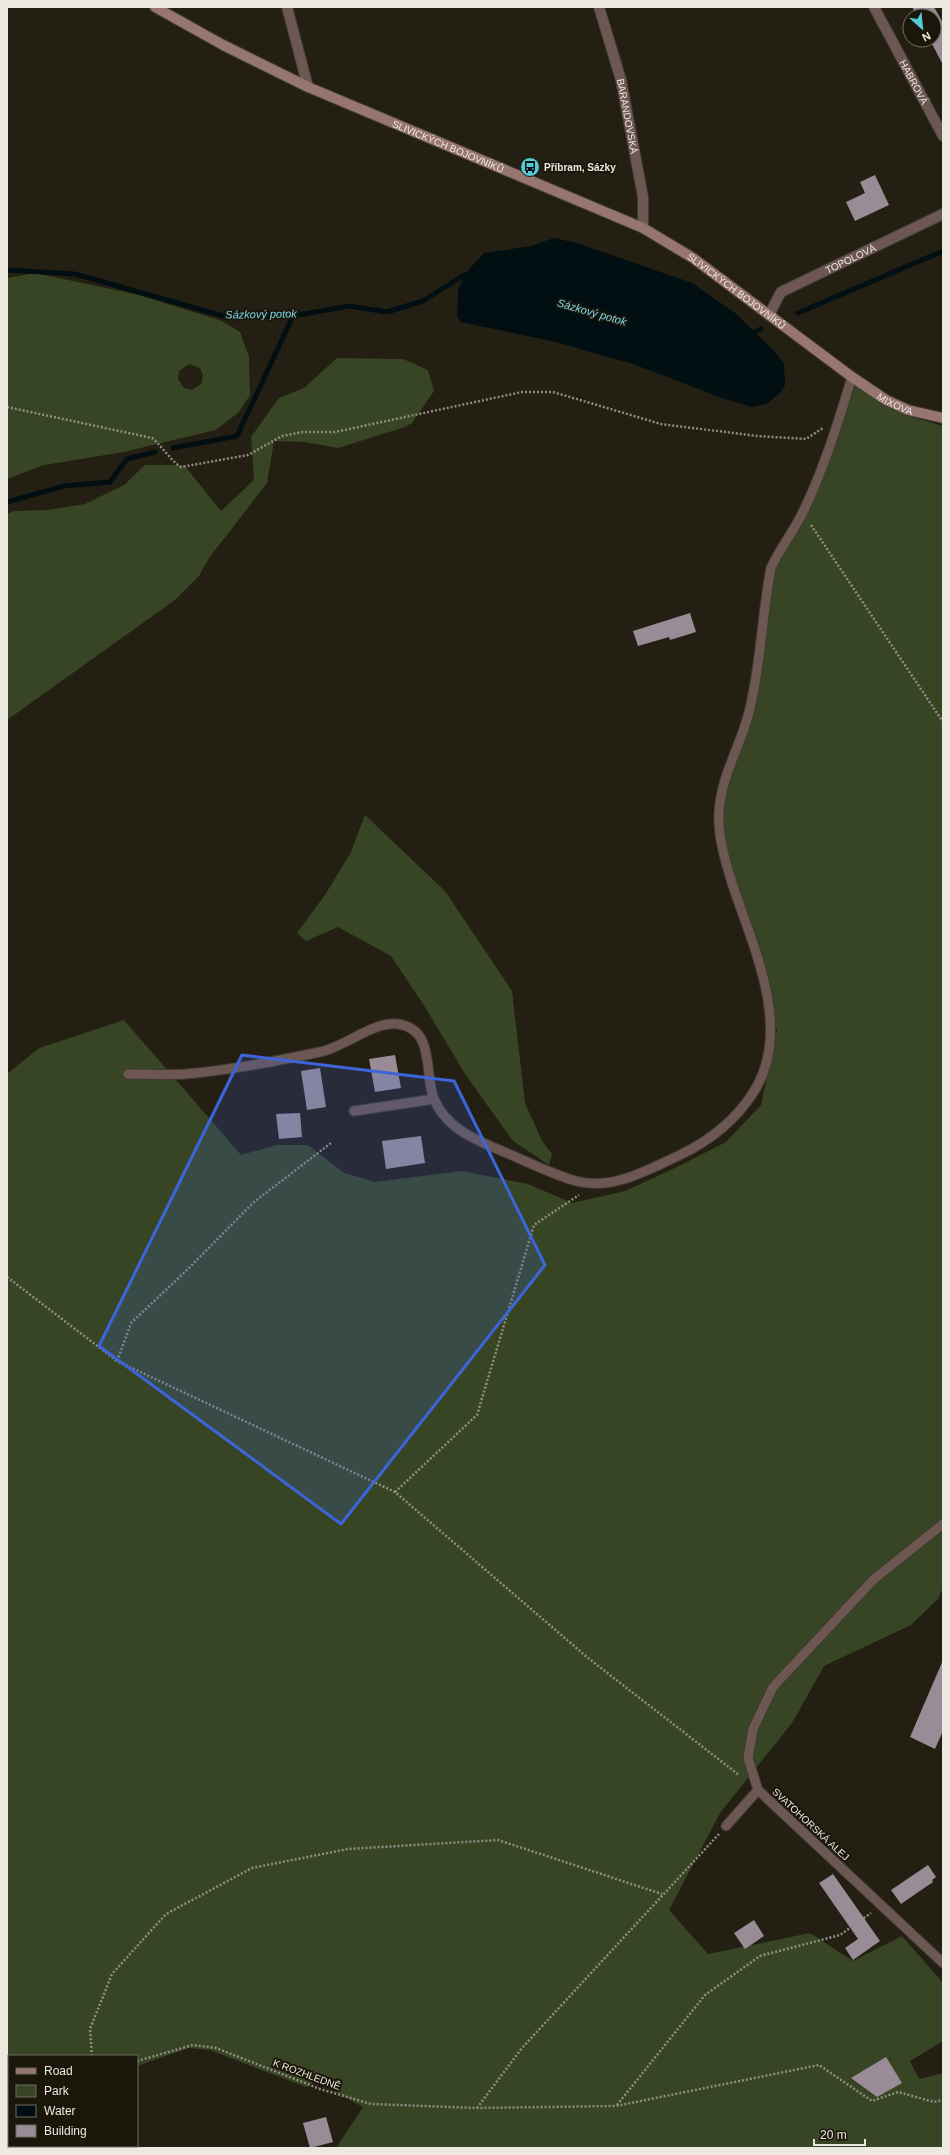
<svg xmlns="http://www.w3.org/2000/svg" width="950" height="2155" font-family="Arial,sans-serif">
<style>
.green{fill:#384524;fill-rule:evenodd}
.water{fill:#010f13}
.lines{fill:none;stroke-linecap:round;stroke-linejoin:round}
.stream{stroke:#010f13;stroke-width:5}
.building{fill:#998c96}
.lane-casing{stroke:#403b30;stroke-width:11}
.street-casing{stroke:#403b30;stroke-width:12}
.secondary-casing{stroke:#403b30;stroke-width:12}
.path{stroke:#908c83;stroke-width:2.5;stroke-dasharray:2 2;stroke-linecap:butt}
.lane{stroke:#6c5753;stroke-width:9}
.street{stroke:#6c5753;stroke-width:10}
.secondary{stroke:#977570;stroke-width:10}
.marked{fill:#3c65d9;fill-opacity:0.2;stroke:#3c65d9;stroke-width:3;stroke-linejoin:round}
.labels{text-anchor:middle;stroke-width:4;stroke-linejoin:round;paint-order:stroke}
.street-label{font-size:10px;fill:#ece9e1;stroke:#1b160a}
.poi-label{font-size:10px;font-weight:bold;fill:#ece9e1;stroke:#1b160a;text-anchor:start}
.water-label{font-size:11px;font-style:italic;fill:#7ad7ec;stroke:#1b160a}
</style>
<rect width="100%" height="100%" fill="#241f13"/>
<!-- green -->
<path class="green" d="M35,273L139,295L222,321L240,332L249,357L250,395L238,413L215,430L124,452L44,465L7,479V278ZM189,364L200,368L203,375L202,383L192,390L184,388L178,379L179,371Z
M337,358L403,359L428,370L434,391L412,423L405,427L338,448L304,442L274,441L267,483L209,558L199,576L175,600L7,720V514L14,511L47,510L85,504L124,485L145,465H184L221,511L254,480L251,437L279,398L304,388Z
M856,384L909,416L943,426V1587L938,1599L911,1625L824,1666L792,1723L720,1813L669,1910L708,1954L810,1933L853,1961L902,1936L943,1983V2041L910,2061L919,2079L943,2073V2148H336L363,2107L316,2081L306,2087L210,2050L189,2048L137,2066V2056H9V2093L7,2072V1074L39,1048L124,1020L241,1155L277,1145H308L344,1173L375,1182L462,1171L528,1184L572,1203L625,1191L677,1167L726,1142L761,1105L777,1030L726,856L721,817L725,780L752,716L773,565L839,435Z
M365,815L445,891L512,991L525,1103L542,1141L552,1154L549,1165L513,1141L465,1074L425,1007L391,956L338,927L306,941L297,933L325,895L351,852Z"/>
<!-- water -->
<path class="water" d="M554,238L577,243L692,283L735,313L777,354L784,364L785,385L781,392L767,404L752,407L722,398L633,364L556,342L461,322L457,317L458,291L464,275L484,253L531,246Z"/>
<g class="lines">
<!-- stream -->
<path class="stream" d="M7,270L75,274L227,317L293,316L349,306L387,312L423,301L464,275H470
M798,313L943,251
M751,334L761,329
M173,448L237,436L293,316
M7,502L64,486L110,482L127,459L155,452"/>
</g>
<!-- building -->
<path class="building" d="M912,7H934L943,23V65L930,40H934V16H917Z
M875,175L889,205L855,221L846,202L865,193L860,182Z
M690,613L696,632L670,640L669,637L638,646L633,631Z
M395,1055L401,1088L375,1092L369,1059Z
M320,1068L326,1107L307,1110L301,1071Z
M300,1113L302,1137L279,1139L276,1114Z
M421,1136L425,1163L386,1169L382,1141Z
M943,1660V1731L935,1749L910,1737Z
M928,1865L936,1877L932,1880L933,1882L901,1904L891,1890Z
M833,1874L880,1941L853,1960L845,1948L858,1939L819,1883Z
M754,1920L764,1936L745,1949L734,1933Z
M886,2057L902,2083L877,2097L851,2078Z
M326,2117L333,2142L310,2148L303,2123Z"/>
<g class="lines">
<defs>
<path id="lane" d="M128,1074C147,1074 167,1075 186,1074C231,1070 276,1061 320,1052C345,1047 373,1021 398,1024C436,1029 424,1076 434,1099C448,1133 487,1144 516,1157C536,1166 555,1175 576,1181C613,1191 649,1169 680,1155C711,1140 735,1121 753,1093C794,1030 753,947 732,883C725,860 718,837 719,813C721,774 742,745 750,708C761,663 762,614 771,568C780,548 794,531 803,512C824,469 838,423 852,377
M354,1111L434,1099
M943,1524L874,1579L773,1687L753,1729L748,1758L758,1790L943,1963
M726,1826L758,1790"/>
<g id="street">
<path d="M287,7L308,87"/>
<path id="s1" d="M599,7L621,80L643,197V228"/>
<path id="s2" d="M874,7L943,136"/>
<path id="s3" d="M769,315L781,292L943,214"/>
</g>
<g id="secondary">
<path id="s4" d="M155,7L223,45L308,87L643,228L693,258L852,377L886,400L908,410L943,418"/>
</g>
</defs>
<!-- lane casing -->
<use href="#lane" class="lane-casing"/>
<!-- street casing -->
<use href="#street" class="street-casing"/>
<!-- secondary casing -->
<use href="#secondary" class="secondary-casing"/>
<!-- path -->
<path class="path" d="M7,407L152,438C163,447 169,459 181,467L248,455L282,436L303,432H335L522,392H553L661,424L757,436L806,439L823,428
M811,525L943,722
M7,1277L117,1361L395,1492L588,1658L739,1775
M117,1361L131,1323L185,1272L254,1202L331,1143
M395,1492L477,1415L534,1225L579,1195
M92,2056L90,2029L112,1974L166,1914L252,1868L348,1849L498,1840L662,1894
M137,2061L193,2045L216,2048L320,2089L371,2104L477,2108L616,2106L819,2065L872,2101L898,2092L934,2102L943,2100
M617,2105L705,1995L760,1956L840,1935L871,1913
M477,2108L522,2048L719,1834
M16,2148L17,2146"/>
<!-- lane -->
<use href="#lane" class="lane"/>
<!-- street -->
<use href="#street" class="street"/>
<!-- secondary -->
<use href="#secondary" class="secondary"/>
</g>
<!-- marked area -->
<path class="marked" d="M242,1055L454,1081L545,1265L341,1524L99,1346Z"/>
<!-- icons -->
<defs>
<symbol id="bus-disc" viewBox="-11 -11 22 22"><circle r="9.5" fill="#52cbd8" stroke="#1b160a"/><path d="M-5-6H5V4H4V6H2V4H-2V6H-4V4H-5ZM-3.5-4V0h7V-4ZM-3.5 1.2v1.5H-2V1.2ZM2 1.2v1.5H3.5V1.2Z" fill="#111"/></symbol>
</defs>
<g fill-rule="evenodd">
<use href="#bus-disc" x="519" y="156" width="22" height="22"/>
</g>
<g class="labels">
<!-- street labels -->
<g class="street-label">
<text dy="4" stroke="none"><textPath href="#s2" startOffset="85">HABROVÁ</textPath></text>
<text dy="4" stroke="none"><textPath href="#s1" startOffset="113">BARANDOVSKÁ</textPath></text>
<text dy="4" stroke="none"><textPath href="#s4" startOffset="325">SLIVICKÝCH BOJOVNÍKŮ</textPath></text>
<text dy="4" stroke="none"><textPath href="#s3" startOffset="103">TOPOLOVÁ</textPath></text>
<text dy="4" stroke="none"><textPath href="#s4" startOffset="649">SLIVICKÝCH BOJOVNÍKŮ</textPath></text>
<text dy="4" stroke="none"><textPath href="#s4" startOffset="844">MIXOVA</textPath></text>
<text transform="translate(811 1824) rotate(43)" y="4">SVATOHORSKÁ ALEJ</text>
<text transform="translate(307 2074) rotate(20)" y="4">K ROZHLEDNĚ</text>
</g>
<!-- poi labels -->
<g class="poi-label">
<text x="544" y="171">Příbram, Sázky</text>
</g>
<!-- water labels -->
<g class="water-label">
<text transform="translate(592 312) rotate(16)" y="4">Sázkový potok</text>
<text transform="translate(261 314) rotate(-1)" y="4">Sázkový potok</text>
</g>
</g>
<!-- border -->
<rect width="950" height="2155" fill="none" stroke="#ece9e1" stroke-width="16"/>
<!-- legend -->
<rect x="8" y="2055" width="130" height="92" fill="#1b160a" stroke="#6f6a60"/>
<rect x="16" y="2068" width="20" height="6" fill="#977570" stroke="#6f6a60"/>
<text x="44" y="2075" font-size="12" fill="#ece9e1">Road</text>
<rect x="16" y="2085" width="20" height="12" fill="#384524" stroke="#6f6a60"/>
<text x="44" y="2095" font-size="12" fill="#ece9e1">Park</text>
<rect x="16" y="2105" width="20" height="12" fill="#010f13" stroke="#6f6a60"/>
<text x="44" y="2115" font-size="12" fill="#ece9e1">Water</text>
<rect x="16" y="2125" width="20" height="12" fill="#998c96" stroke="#6f6a60"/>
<text x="44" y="2135" font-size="12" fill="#ece9e1">Building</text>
<!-- north arrow -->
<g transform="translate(922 28) rotate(153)"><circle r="19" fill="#1b160a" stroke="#6f6a60"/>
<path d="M0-3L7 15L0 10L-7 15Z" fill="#52cbd8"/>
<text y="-6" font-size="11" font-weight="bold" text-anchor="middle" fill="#ece9e1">N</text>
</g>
<!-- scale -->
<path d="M814 2139v6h51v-6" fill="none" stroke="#ece9e1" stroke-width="2"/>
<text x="820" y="2139" font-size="12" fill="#ece9e1" stroke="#1b160a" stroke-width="3" paint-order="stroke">20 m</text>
</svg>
